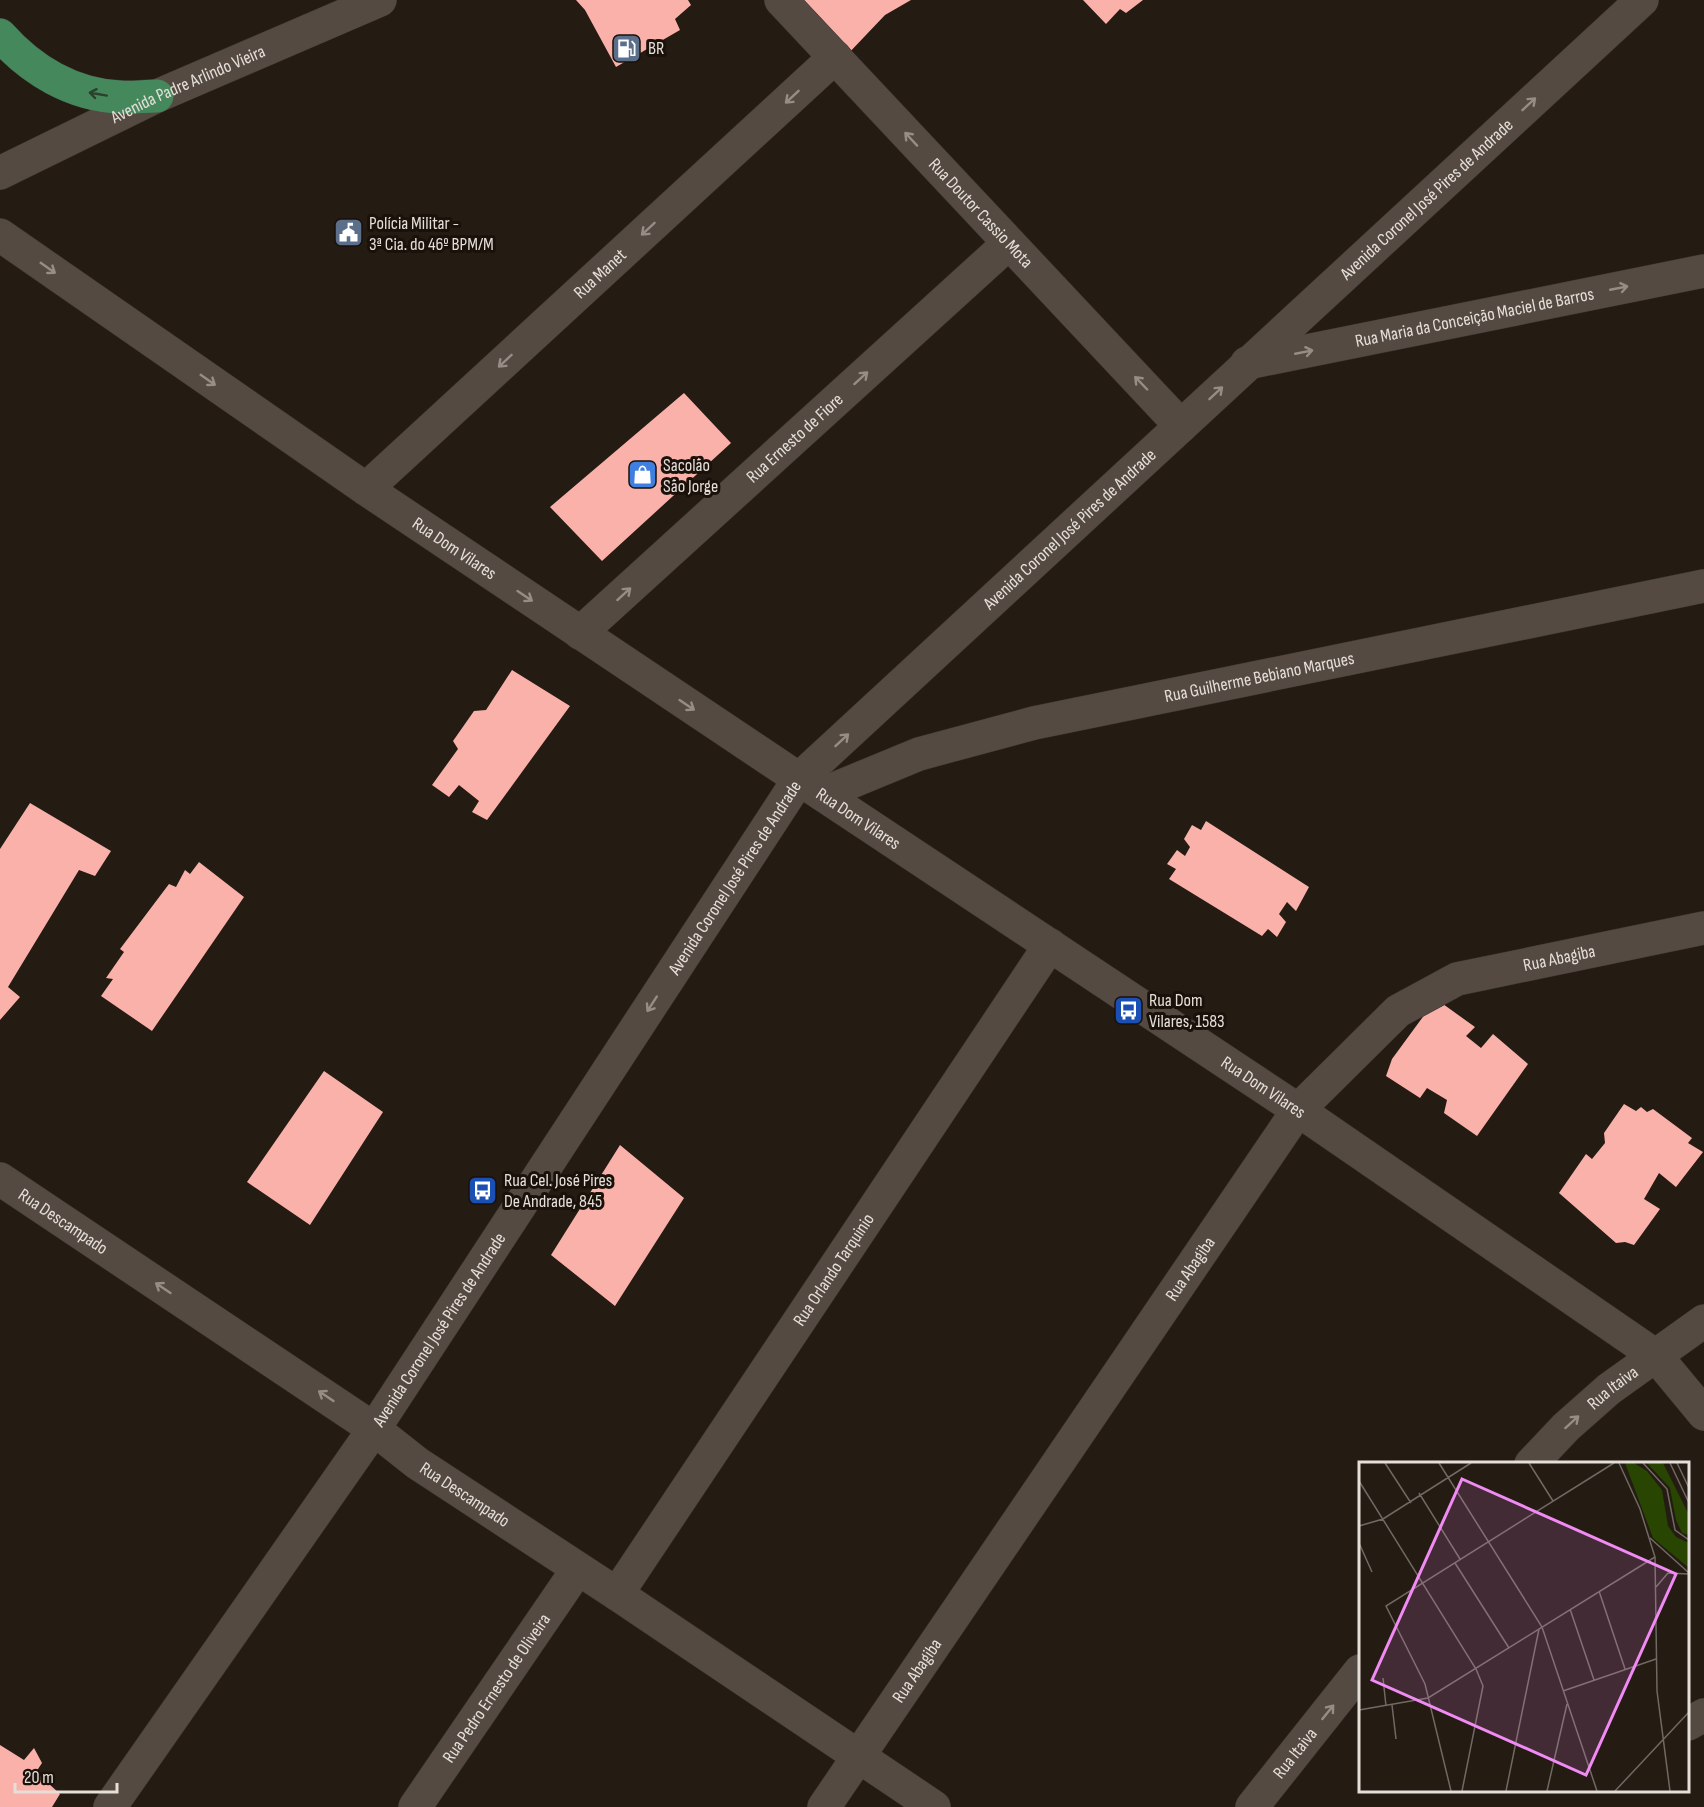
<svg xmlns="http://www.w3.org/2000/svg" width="1704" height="1807" font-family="'Sofia Sans Condensed',sans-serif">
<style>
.building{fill:#fab1aa}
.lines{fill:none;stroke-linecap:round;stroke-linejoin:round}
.minor-casing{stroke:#3d3632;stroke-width:34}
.tertiary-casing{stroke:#3d3632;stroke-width:34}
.secondary-casing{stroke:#3d3632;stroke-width:34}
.trunk-casing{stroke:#3d3632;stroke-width:34}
.minor{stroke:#554a42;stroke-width:33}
.tertiary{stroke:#554a42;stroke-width:33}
.secondary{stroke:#554a42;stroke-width:33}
.trunk{stroke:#45885c;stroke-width:33}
.oneway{stroke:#2b412b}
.oneway2{stroke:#968d86}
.labels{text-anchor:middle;stroke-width:6;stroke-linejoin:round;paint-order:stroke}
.poi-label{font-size:18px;fill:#e5dfda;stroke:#1a110a;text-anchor:start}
.street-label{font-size:18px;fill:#e5dfda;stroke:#1a110a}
.inset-road{fill:none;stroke:#716963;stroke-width:1.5}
.view{fill:#f18af4;fill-opacity:0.15;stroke:#f18af4;stroke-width:3}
.inset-edge{fill:none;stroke:#e5dfda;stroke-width:3}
</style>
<rect width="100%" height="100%" fill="#241b13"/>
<!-- building -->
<path class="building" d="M576,0H688L691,5L675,19L680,30L616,67L585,10Z
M790,0H911L885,15L846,56Z
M1083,0H1143L1126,13L1120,9L1106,24Z
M684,393L731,443L602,561L550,507Z
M512,670L570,706L487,820L472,812L479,801L459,785L449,797L432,785L458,749L453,741L474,711L486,710Z
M30,803L111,851L95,876L79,870L8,987L20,997L0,1020V849Z
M1206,821L1309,887L1296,911L1287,902L1279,914L1286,922L1277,937L1268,929L1262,936L1169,879L1176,869L1167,864L1177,850L1185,856L1190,847L1184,839L1192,825L1201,830Z
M199,862L244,897L152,1031L101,996L113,979L106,978L124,952L120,949L169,884L176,887L185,870L190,874Z
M1436,999L1475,1027L1466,1036L1481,1048L1493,1034L1528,1064L1477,1136L1444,1113L1447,1100L1427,1088L1420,1098L1386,1076L1392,1059Z
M324,1071L383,1112L310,1225L247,1182Z
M1624,1104L1636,1111L1641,1107L1647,1112L1653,1109L1692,1138L1688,1143L1703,1152L1676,1187L1659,1173L1644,1199L1660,1209L1634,1245L1625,1242L1616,1243L1559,1193L1586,1154L1592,1159L1605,1143L1604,1133Z
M620,1145L684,1198L615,1306L551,1255Z
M0,1745L24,1760L34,1748L42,1763L36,1772L60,1794L52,1807H0Z"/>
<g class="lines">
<defs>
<g id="minor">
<path id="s1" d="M781,0L1181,426"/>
<path id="s2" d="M1247,363L1704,271"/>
<path id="s3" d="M366,489L835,57"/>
<path id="s4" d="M580,633L1009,243"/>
<path id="s5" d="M822,794L919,754L1034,723L1704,586"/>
<path id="s6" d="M0,1179L374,1429L417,1463L617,1594L934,1807"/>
<path id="s7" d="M1531,1464L1566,1427L1609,1389L1704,1321"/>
<path id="s8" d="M617,1594L1050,945"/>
<path d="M1688,1724L1704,1715"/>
<path id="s9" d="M110,1807L374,1429L799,779L1642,0"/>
<path id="s10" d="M415,1807L577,1570"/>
<path id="s11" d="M824,1807L1298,1110L1398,1011L1457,979L1704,928"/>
<path id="s12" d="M1252,1807L1360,1671"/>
</g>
<g id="tertiary">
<path id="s13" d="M0,235L366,489L799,779L1298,1110L1656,1356L1704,1414"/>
</g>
<g id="secondary">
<path id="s14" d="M0,173L157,96L380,0"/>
</g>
<path id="trunk" d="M0,35C31,70 72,95 120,97C132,98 145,96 157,96"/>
</defs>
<!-- minor casing -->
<use href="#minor" class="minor-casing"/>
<!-- tertiary casing -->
<use href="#tertiary" class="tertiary-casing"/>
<!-- secondary casing -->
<use href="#secondary" class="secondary-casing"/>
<!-- trunk casing -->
<use href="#trunk" class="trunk-casing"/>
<!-- minor -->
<use href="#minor" class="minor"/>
<!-- tertiary -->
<use href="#tertiary" class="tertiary"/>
<!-- secondary -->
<use href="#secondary" class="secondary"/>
<!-- trunk -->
<use href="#trunk" class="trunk"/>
</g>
<!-- one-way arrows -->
<defs><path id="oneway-shaft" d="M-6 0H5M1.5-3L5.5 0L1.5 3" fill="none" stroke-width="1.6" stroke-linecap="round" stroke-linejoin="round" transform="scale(1.5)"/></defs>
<use class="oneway" href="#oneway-shaft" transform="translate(98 94) rotate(-170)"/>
<g class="oneway2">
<use href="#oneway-shaft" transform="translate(792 97) rotate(137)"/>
<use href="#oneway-shaft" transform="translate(1529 104) rotate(-43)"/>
<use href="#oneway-shaft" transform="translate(911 139) rotate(-133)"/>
<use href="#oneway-shaft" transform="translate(648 229) rotate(137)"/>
<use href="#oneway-shaft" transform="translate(48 268) rotate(35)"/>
<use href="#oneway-shaft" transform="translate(1619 288) rotate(-11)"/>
<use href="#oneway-shaft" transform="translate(1304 352) rotate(-11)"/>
<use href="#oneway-shaft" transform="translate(505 361) rotate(137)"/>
<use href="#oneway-shaft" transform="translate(861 378) rotate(-42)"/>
<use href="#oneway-shaft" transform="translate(208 380) rotate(35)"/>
<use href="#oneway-shaft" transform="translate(1141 383) rotate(-134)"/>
<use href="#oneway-shaft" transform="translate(1216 393) rotate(-43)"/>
<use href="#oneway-shaft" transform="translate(624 594) rotate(-42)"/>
<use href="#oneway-shaft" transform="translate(525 596) rotate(34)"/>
<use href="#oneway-shaft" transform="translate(687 705) rotate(34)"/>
<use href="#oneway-shaft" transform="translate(842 740) rotate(-43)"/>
<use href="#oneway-shaft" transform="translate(652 1004) rotate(123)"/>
<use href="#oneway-shaft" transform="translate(163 1288) rotate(-146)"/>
<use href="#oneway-shaft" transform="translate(326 1396) rotate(-146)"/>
<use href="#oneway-shaft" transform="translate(1572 1422) rotate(-42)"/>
<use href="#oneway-shaft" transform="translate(1328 1712) rotate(-51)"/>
</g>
<!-- icons -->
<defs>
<symbol id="fuel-square" viewBox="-11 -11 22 22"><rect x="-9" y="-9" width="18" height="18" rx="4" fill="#5c6f8a" stroke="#1a110a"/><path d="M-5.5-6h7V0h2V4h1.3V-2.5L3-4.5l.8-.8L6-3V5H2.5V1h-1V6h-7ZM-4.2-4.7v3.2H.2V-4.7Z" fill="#fff"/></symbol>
<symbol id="civic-square" viewBox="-11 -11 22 22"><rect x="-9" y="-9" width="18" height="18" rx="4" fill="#5c6f8a" stroke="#1a110a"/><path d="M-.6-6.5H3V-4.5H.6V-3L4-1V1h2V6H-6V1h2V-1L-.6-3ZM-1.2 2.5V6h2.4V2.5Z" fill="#fff"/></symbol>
<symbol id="shop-square" viewBox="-11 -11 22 22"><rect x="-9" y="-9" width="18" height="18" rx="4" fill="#3f7fe0" stroke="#1a110a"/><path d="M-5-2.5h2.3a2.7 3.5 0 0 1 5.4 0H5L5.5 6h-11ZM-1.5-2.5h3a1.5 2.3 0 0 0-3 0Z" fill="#fff"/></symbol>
<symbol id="bus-square" viewBox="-11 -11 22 22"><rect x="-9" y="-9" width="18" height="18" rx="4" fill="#1a4fb4" stroke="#1a110a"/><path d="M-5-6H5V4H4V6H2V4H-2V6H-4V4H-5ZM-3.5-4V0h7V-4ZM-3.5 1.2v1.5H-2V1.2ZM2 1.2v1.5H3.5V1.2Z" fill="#fff"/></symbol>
</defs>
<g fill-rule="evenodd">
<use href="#fuel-square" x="610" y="32" width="33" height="33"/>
<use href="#civic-square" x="332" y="216" width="33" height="33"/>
<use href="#shop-square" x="626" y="458" width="33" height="33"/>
<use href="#bus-square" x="1112" y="994" width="33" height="33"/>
<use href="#bus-square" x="466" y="1174" width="33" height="33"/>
</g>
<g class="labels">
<!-- poi labels -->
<g class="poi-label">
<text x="648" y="54">BR</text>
<text x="369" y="229">Polícia Militar -<tspan x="369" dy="21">3ª Cia. do 46º BPM/M</tspan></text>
<text x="663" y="471">Sacolão<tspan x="663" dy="21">São Jorge</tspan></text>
<text x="1149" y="1006">Rua Dom<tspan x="1149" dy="21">Vilares, 1583</tspan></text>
<text x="504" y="1186">Rua Cel. José Pires<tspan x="504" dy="21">De Andrade, 845</tspan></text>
</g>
<!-- street labels -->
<g class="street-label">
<text dy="6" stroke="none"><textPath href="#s14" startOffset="208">Avenida Padre Arlindo Vieira</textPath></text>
<text dy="6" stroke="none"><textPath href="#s9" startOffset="2092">Avenida Coronel José Pires de Andrade</textPath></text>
<text dy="6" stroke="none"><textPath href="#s1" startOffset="292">Rua Doutor Cassio Mota</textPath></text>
<text dy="6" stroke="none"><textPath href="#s3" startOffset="318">Rua Manet</textPath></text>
<text dy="6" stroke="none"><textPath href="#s2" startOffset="232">Rua Maria da Conceição Maciel de Barros</textPath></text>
<text dy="6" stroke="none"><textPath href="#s4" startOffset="290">Rua Ernesto de Fiore</textPath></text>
<text dy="6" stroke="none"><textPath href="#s9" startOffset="1606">Avenida Coronel José Pires de Andrade</textPath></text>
<text dy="6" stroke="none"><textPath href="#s13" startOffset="552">Rua Dom Vilares</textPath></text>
<text dy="6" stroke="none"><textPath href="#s5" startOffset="454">Rua Guilherme Bebiano Marques</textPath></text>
<text dy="6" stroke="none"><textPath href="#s13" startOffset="1038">Rua Dom Vilares</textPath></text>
<text dy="6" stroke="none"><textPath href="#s9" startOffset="1120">Avenida Coronel José Pires de Andrade</textPath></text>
<text dy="6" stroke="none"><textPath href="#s11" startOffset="1155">Rua Abagiba</textPath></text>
<text dy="6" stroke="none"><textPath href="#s13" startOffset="1524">Rua Dom Vilares</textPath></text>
<text dy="6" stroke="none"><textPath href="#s6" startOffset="76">Rua Descampado</textPath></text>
<text dy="6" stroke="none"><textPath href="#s11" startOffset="651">Rua Abagiba</textPath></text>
<text dy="6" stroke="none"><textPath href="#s8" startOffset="390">Rua Orlando Tarquinio</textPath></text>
<text dy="6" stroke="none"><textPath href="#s9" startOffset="580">Avenida Coronel José Pires de Andrade</textPath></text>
<text dy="6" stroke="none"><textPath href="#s7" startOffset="112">Rua Itaiva</textPath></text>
<text dy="6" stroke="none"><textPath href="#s6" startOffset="562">Rua Descampado</textPath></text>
<text dy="6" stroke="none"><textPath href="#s11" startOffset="165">Rua Abagiba</textPath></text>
<text dy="6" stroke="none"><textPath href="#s10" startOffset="144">Rua Pedro Ernesto de Oliveira</textPath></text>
<text dy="6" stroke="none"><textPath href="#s12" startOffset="69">Rua Itaiva</textPath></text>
</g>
</g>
<!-- overview -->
<g transform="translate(1359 1462)">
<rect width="330" height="330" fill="#241b13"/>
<path d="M266,1H275L288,9L303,28L309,64L317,75L330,81V106L294,76ZM288,1H304L330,53V73L323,71L317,58L311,26Z" fill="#284502"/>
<path class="inset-road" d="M26,1L52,41M80,1L183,165L238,329M170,1L194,39M260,1L281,47L296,95L298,229L311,329M284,1L308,27L316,68L330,78M311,1L330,41M318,1L330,26M0,19L117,207L124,224L103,329M60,31L101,97M0,64L24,57L112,1M291,76L330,111M0,81L13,110M96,101L150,186M297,125L309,111L329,112M240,129L266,207M211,147L235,218M24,216L27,244M204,229L297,197M33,243L37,277M0,248L69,236L296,95M92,329L66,222L27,144L255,1M147,329L180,167M188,329L208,242M256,329L330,250"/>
<path class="view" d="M103,17L317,112L227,313L13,218Z"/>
<rect width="330" height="330" class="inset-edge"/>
</g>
<!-- scale -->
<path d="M15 1783v9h102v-9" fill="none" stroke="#e5dfda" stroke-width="3"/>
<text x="24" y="1783" font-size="18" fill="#e5dfda" stroke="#1a110a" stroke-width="4.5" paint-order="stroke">20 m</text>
</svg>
